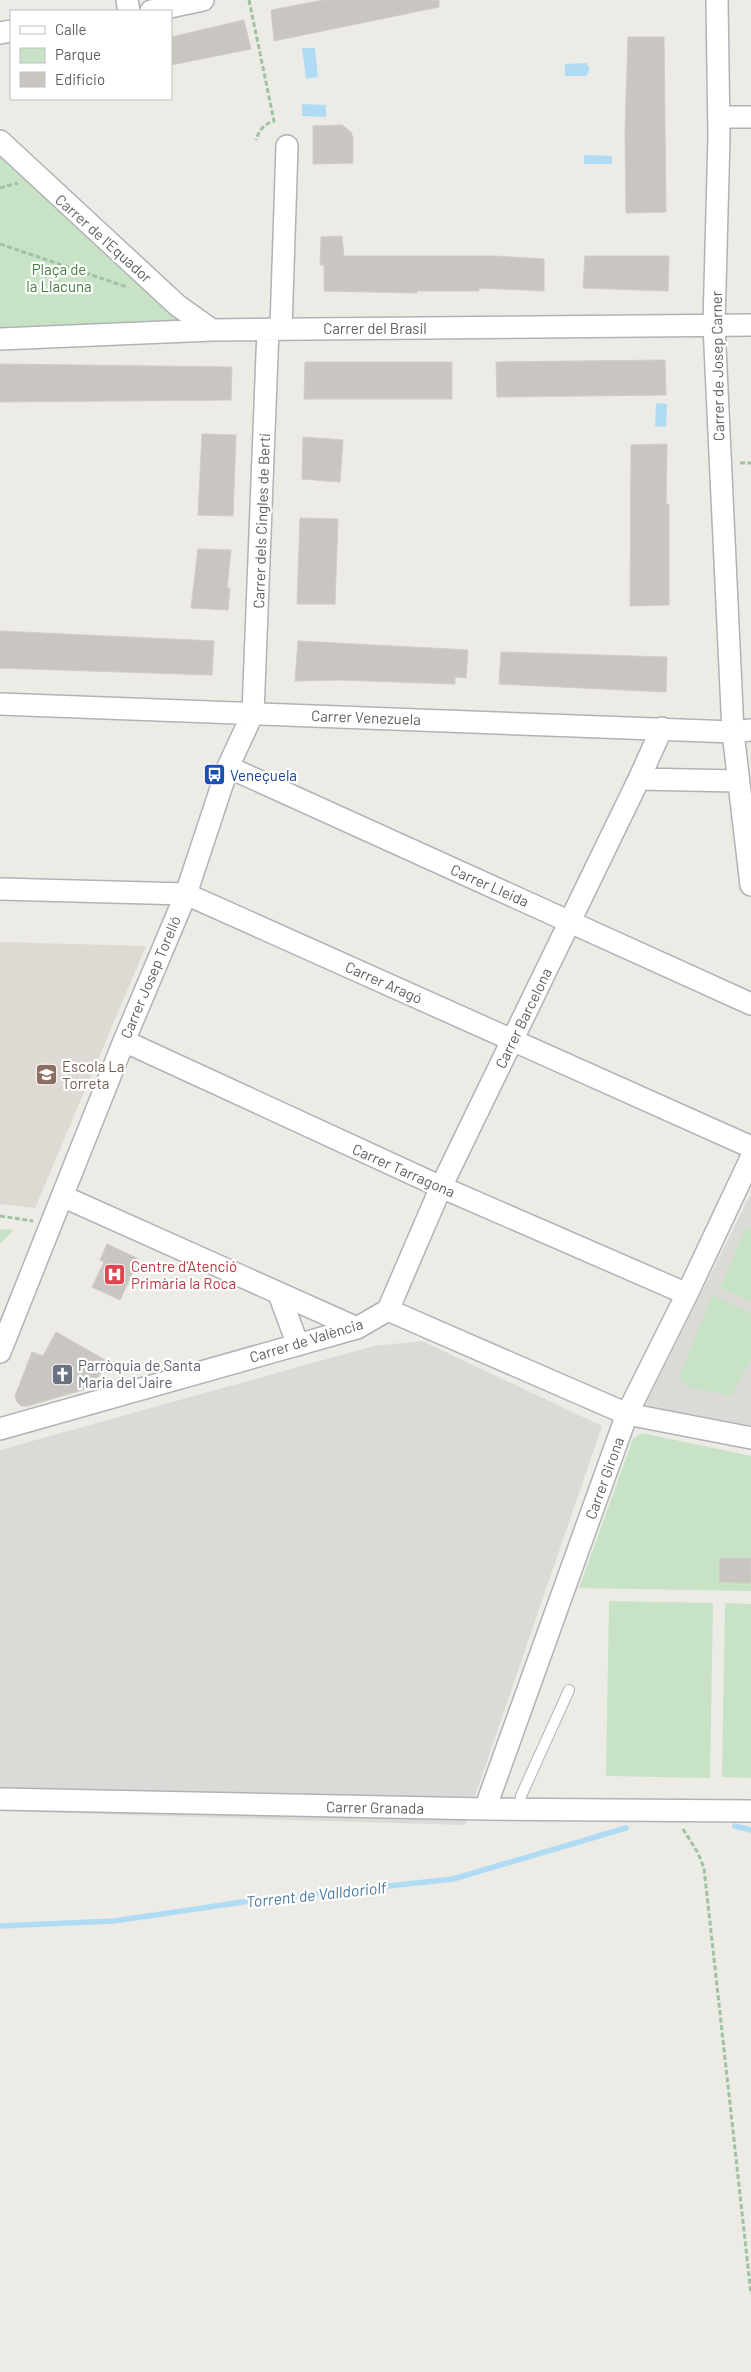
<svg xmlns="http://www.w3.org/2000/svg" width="751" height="2372" font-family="Barlow,sans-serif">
<rect width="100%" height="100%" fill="#edebe5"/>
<path fill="#dcdad7" d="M751,1193V1428L645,1406Z
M422,1341L602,1426L465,1825L0,1811V1450L374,1346Z"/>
<path fill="#dddad4" d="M0,942L146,946L35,1208L0,1204Z"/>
<path fill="#c8e2c5" d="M0,141L212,330L0,339Z
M746,1227L751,1230V1302L720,1288Z
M0,1229L14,1230L0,1244Z
M712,1295L751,1313V1360L732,1396L689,1387L681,1381L680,1375Z
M642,1433L751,1456V1591L579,1588L633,1439Z
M609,1601L713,1603L710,1778L606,1776Z
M725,1603L751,1604V1778L722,1777Z"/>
<path fill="#afdcf4" d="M302,48H315L318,77L306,79Z
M586,63L590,69L586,76H565V64Z
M302,104L326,105V117L302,116Z
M584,155L612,156V164H584Z
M656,403L667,404L666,427L655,426Z"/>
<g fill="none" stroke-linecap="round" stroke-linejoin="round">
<path stroke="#afdcf4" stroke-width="5.5" d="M735,1826L751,1830
M0,1926L114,1921L243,1902L453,1879L626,1828"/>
</g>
<path fill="#c9c6c2" stroke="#d1ccc4" d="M323,0H439V7L274,41L271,10Z
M244,20L251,49L171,65V37Z
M628,37H664L666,212L626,213L625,130Z
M342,125L351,132L353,138V163L313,164V126Z
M342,236L344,256H495L544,259V291L479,288V291H417V293L324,291V265H320L321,237Z
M585,256H669L668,291L583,288Z
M665,360L666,395L497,397L496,362Z
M305,362H452V399H304Z
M0,364L232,367L231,400L0,402Z
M202,434L236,435L233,516L198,515Z
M303,437L343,440L340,482L302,479Z
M667,444L666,504H669V605L630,606L631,445Z
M300,518L338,519L335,604H297Z
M198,549L231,550L227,588H230L228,610L191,608Z
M0,631L214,641L212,675L0,668Z
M298,641L468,650L466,678L455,677V684L339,680L295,681Z
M501,652L667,657L666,692L499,684Z
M107,1244L139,1259L120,1300L92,1287L104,1262L100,1260Z
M56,1332L107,1361L93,1387L28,1406H21L17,1402L15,1396L32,1352L43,1356Z
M720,1558H751V1583L719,1582Z"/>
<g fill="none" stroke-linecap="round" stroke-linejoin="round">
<defs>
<path id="service" d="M519,1809L521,1796L569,1690"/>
<path id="minor" d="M127,0L129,11
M717,0L719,136L714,325L733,732L751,885
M151,11L203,0
M0,33L11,31
M719,117H751
M0,141L177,305L212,330
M281,328L287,146
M0,339L212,330L751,325
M0,704L733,732L751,730
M228,767L751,1004
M639,779L737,781
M0,889L186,894L751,1147
M124,1041L441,1187L687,1294
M62,1196L357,1328
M279,1294L298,1345
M388,1310L441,1187L639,779L662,728
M388,1310L627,1414L751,1438
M0,1352L124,1041L186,894L228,767L253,713L268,329
M0,1429L357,1328L388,1310
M0,1799L485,1809L751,1811
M485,1809L627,1414L687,1294L751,1158"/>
</defs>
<use href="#service" stroke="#b0b3b6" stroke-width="12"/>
<use href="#minor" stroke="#b0b3b6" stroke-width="24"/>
<path stroke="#9fc2a6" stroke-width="3" stroke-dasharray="5 2.5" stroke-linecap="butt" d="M249,0L274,121C264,124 259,130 256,140
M0,188L18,183
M0,244L127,287
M740,463H751
M0,1216L33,1221
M683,1829L698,1853L704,1868L751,2294"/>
<use href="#service" stroke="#fff" stroke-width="10"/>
<use href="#minor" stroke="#fff" stroke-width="21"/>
</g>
<defs>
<symbol id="bus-square" viewBox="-11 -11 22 22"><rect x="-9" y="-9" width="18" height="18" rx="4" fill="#1a4fb4" stroke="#fff"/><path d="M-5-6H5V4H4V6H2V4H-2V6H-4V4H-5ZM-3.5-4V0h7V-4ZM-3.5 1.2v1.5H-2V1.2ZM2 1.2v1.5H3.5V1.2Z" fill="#fff"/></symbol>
<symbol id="school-square" viewBox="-11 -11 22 22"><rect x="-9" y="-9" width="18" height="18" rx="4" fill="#8d6e63" stroke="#fff"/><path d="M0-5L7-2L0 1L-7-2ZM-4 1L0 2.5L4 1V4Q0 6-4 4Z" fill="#fff"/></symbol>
<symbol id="hospital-square" viewBox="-11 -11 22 22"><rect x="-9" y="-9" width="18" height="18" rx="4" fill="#e0444e" stroke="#fff"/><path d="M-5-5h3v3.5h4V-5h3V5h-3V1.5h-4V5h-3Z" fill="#fff"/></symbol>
<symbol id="church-square" viewBox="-11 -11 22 22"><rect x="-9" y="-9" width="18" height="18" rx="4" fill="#6b7280" stroke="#fff"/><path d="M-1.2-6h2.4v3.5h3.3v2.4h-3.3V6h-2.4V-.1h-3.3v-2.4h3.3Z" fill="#fff"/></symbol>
</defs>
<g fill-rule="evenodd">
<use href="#bus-square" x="202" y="762" width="25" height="25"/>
<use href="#school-square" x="34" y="1062" width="25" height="25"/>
<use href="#hospital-square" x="102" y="1262" width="25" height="25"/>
<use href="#church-square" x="50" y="1362" width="25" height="25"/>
</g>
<g text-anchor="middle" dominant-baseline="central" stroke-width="4.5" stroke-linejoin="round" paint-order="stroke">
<g font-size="15" fill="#5d6164" stroke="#fff">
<text transform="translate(104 238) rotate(42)">Carrer de l'Equador</text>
<text x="375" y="328">Carrer del Brasil</text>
<text transform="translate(717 366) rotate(-91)">Carrer de Josep Carner</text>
<text transform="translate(261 521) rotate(-88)">Carrer dels Cingles de Bertí</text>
<text transform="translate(366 717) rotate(2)">Carrer Venezuela</text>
<text transform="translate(490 885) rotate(24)">Carrer Lleida</text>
<text transform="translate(150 977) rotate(-67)">Carrer Josep Torelló</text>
<text transform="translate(384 982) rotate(24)">Carrer Aragó</text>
<text transform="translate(523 1018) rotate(-64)">Carrer Barcelona</text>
<text transform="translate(404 1170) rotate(24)">Carrer Tarragona</text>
<text transform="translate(306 1340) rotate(-17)">Carrer de València</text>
<text transform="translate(604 1478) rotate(-70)">Carrer Girona</text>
<text transform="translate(375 1807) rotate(1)">Carrer Granada</text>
</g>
<g font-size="15" fill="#437f41" stroke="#fff">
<text x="59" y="269">Plaça de<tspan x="59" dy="17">la Llacuna</tspan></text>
</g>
<g font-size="15" fill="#164399" stroke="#fff" text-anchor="start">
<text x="230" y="775">Veneçuela</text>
</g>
<g font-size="15" fill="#785e54" stroke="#fff" text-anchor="start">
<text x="62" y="1066">Escola La<tspan x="62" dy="17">Torreta</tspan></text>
</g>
<g font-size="15" fill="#be3a42" stroke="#fff" text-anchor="start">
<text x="131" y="1266">Centre d'Atenció<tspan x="131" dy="17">Primària la Roca</tspan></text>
</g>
<g font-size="15" fill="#5b616d" stroke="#fff" text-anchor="start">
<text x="78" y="1365">Parròquia de Santa<tspan x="78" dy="17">Maria del Jaire</tspan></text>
</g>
<g font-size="16" font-style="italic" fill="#4b7a9c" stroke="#fff">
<text transform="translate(316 1894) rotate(-6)">Torrent de Valldoriolf</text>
</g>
</g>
<rect x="10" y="10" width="162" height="90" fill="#ffffff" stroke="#bec0c1"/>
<rect x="20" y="26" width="25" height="8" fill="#ffffff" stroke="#bec0c1"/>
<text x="55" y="35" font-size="15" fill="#5d6164">Calle</text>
<rect x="20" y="48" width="25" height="15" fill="#c8e2c5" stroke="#bec0c1"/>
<text x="55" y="60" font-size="15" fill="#5d6164">Parque</text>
<rect x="20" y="72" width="25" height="15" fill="#c9c6c2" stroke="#bec0c1"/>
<text x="55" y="85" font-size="15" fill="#5d6164">Edificio</text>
</svg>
